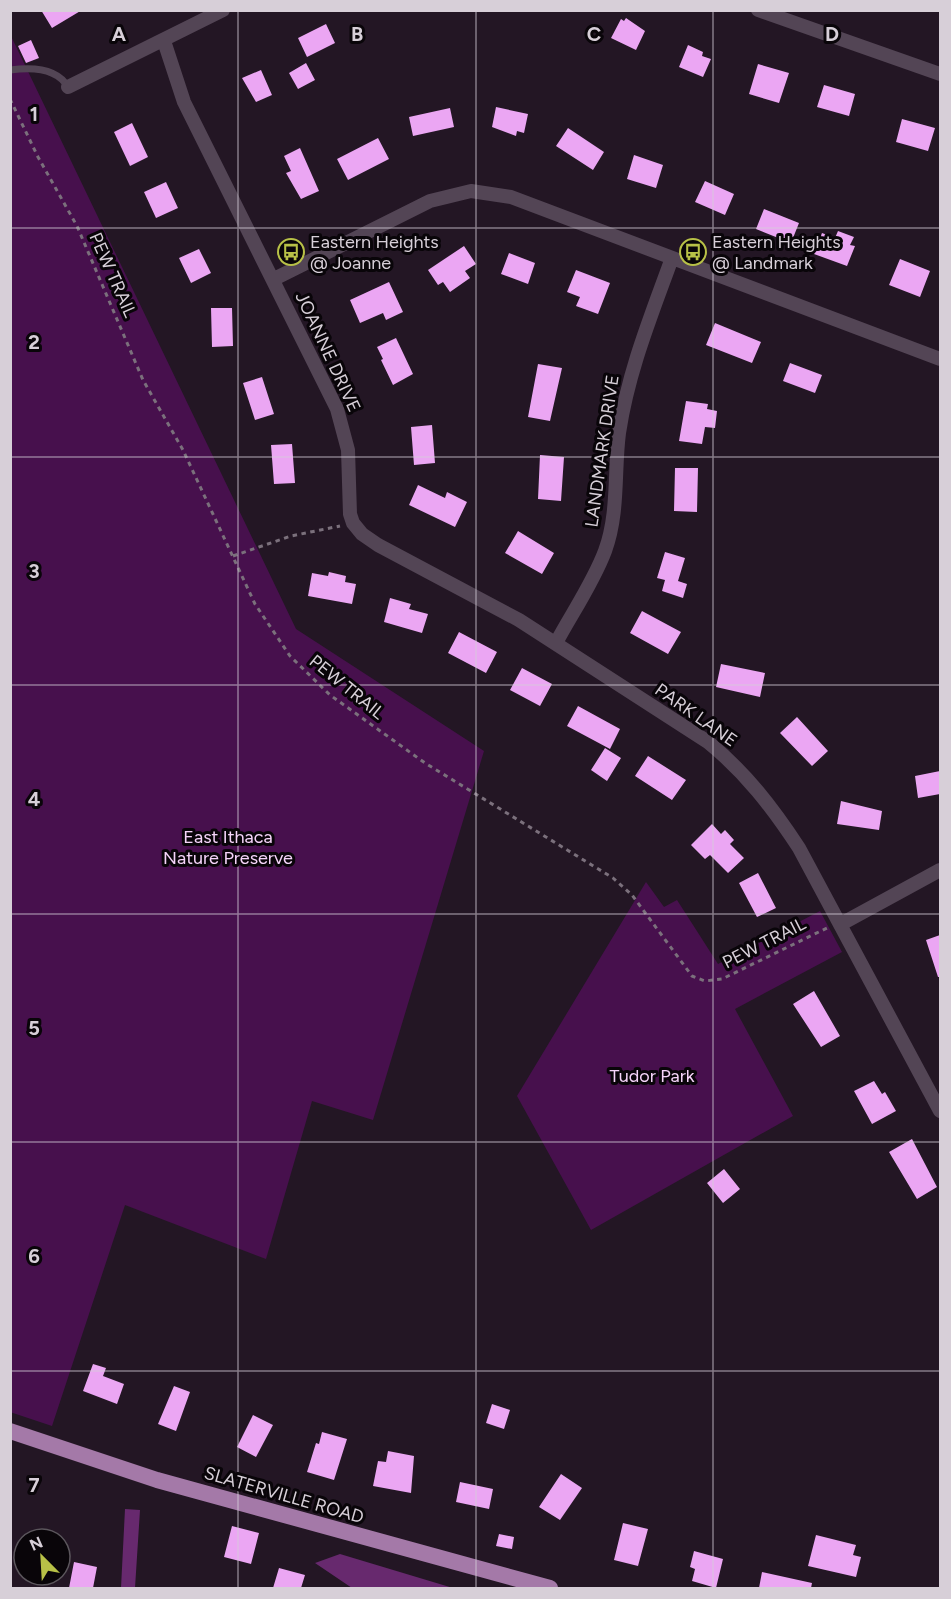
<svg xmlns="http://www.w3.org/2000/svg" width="951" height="1599" font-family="Figtree,sans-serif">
<rect width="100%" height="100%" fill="#231624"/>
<path fill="#47104d" d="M10,34L296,629L484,751L373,1120L312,1101L266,1259L125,1205L52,1426L10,1412Z
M646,882L664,907L677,900L718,964L820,911L842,952L735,1009L793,1116L591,1230L517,1096Z"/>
<path fill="#67296e" d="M125,1509L140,1510L135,1588H121Z
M340,1554L453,1588H352L315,1563Z"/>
<path fill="#eba6f3" d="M41,10H82L52,28Z
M626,18L645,31L636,50L611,38L621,19L624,21Z
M326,24L335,43L307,57L298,38Z
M31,40L39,58L26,63L18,46Z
M688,45L703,52L702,56L711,59L703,77L679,67Z
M306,63L315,80L298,89L289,73Z
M758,64L789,73L779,103L749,94Z
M261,70L272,95L256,102L242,78Z
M824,85L855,94L849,116L817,107Z
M496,107L528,114L524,133L517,131L516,136L492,127Z
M450,108L454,127L413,136L409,117Z
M902,119L935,128L928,151L896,142Z
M132,123L148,157L130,166L114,132Z
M568,128L604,152L593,170L556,146Z
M378,138L389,159L348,180L337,159Z
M300,148L319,191L301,199L286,173L291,171L284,156Z
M634,155L663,165L656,188L627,179Z
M705,181L734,194L725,215L695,202Z
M166,182L178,208L156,218L144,192Z
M764,209L799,223L791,243L756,229Z
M838,231L854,237L850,245L855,246L847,266L814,254L822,233L835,238Z
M464,246L476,264L465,271L470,278L450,292L443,282L438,285L428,270Z
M199,249L211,273L191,283L179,258Z
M509,253L535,263L528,284L501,274Z
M900,259L930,271L920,297L889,285Z
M576,270L610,283L598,314L576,306L580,297L567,292Z
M389,282L403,312L386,320L383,313L360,323L350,300Z
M211,308H232L233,346L212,347Z
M715,323L761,342L752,363L706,345Z
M396,338L413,374L393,385L381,360L383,359L377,347Z
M790,363L822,375L815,393L783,381Z
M538,364L562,368L550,421L528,417Z
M262,377L274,414L255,420L243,383Z
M686,401L708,404L707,409L717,411L715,428L705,427L702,444L679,441Z
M432,425L435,463L414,465L411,427Z
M292,444L295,483L274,484L271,445Z
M540,455L564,457L561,501L538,499Z
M675,468H698L697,512L674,511Z
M418,485L445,498L447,492L467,502L455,527L409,505Z
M518,531L554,553L542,574L505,553Z
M665,552L685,558L678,581L687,584L683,598L662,591L665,580L657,578Z
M329,572L346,576L345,582L356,584L352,604L308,596L312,573L328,576Z
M390,598L411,604L409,609L428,614L422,633L384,622Z
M642,611L681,632L668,654L630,633Z
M459,632L497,652L486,673L448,653Z
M721,664L765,673L760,697L716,687Z
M522,668L552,684L540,706L510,690Z
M578,706L620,729L610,749L567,726Z
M797,717L828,751L812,766L780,733Z
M605,748L621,758L607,781L591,770Z
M648,756L686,780L672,800L635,776Z
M940,771V794L918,798L915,776Z
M841,801L882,811L879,830L837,824Z
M712,824L721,834L725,830L734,840L730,844L744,858L728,873L710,855L705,859L691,845Z
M758,873L776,908L757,917L739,883Z
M940,935V977H938L926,940Z
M814,991L840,1036L821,1047L793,1004Z
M874,1081L882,1094L885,1092L896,1111L872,1124L854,1091Z
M912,1139L937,1187L917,1199L889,1152Z
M724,1169L740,1189L723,1203L707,1183Z
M93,1364L106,1368L103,1376L124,1384L117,1404L83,1391Z
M174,1386L190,1392L176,1431L158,1424Z
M492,1404L510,1410L504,1429L486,1423Z
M253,1415L273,1425L256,1457L237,1447Z
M322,1432L347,1439L334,1480L307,1472L316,1443L319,1444Z
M388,1451L414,1456L411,1493L373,1486L378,1461L386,1462Z
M561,1474L582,1488L560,1520L539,1507Z
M460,1482L493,1489L489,1509L456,1502Z
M623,1523L648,1529L638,1566L614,1560Z
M232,1526L259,1533L251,1564L224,1557Z
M499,1534L514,1537L512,1549L496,1546Z
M816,1535L856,1545L853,1555L861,1557L856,1577L808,1566Z
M694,1551L723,1559L716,1588L692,1581L695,1569L690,1567Z
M74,1562L97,1567L93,1588H69Z
M279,1568L305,1575L301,1588H273Z
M762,1572L812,1583L811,1588H759Z"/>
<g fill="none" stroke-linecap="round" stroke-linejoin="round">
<path stroke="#7b707c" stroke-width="3" stroke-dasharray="4.5 4.5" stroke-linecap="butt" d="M10,99L38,157L77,226L143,380L183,450L255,604L290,656L330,695L425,763L613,878L632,895L692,976L705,981L722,979L827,928
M233,556L291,536L340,526"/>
<path stroke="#534555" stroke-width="7" d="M10,70C31,67 57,68 68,87"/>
<path stroke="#534555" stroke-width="14" d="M758,10L940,74
M164,41L184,102L337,409L348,450L350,514L353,523L362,534L378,545L519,620L708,742C746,773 772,807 799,848L940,1111
M68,87L223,10
M274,279L430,201L471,191L511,197L940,359
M556,643C572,613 593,583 605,551C619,513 614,471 619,433C628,372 651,316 672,258
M841,924L940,870"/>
<path stroke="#a479a8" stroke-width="16" d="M10,1431L157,1480L550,1588"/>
</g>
<path fill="none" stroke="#d7cfd8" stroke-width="1.5" stroke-opacity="0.55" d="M238,10V1588M476,10V1588M713,10V1588M10,228H940M10,457H940M10,685H940M10,914H940M10,1142H940M10,1371H940"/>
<defs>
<symbol id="bus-ring" viewBox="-11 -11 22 22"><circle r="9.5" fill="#090509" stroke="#b8c147" stroke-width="1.5"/><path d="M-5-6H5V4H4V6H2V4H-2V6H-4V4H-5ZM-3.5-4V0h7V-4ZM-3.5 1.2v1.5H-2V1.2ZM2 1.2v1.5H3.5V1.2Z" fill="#b8c147"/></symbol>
</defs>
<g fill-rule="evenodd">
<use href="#bus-ring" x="276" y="237" width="30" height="30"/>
<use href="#bus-ring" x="678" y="237" width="30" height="30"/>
</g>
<g text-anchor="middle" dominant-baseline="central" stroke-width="6" stroke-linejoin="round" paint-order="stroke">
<g font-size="18" fill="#d7cfd8" stroke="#090509" text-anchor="start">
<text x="310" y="242">Eastern Heights<tspan x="310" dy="21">@ Joanne</tspan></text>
<text x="712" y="242">Eastern Heights<tspan x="712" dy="21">@ Landmark</tspan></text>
</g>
<g font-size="18" fill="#d7cfd8" stroke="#090509">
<text transform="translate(113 275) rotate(66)">PEW TRAIL</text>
<text transform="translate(328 352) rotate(65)">JOANNE DRIVE</text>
<text transform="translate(602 451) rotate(-82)">LANDMARK DRIVE</text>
<text transform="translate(347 687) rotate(39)">PEW TRAIL</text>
<text transform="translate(696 715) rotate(35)">PARK LANE</text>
<text transform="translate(764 943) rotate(-27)">PEW TRAIL</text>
<text transform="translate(284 1495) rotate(16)">SLATERVILLE ROAD</text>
</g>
<g font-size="18" fill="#f6d4fa" stroke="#090509">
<text x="228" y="837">East Ithaca<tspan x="228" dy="21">Nature Preserve</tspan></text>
<text x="652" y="1076">Tudor Park</text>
</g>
</g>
<g font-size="20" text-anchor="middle" font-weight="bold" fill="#d7cfd8" stroke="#090509" stroke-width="6" stroke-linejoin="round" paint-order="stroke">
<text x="119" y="41">A</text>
<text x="357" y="41">B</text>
<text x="594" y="41">C</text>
<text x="832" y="41">D</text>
<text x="34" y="121">1</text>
<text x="34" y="349">2</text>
<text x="34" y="578">3</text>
<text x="34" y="806">4</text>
<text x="34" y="1035">5</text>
<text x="34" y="1263">6</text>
<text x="34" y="1492">7</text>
</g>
<rect width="951" height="1599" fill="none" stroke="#d7cfd8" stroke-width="24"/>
<g transform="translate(42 1557) rotate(336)"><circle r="28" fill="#090509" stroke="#5b565c" stroke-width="1.5"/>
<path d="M0-4.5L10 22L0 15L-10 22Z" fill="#b8c147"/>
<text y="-9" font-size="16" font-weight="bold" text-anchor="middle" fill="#d7cfd8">N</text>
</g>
</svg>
